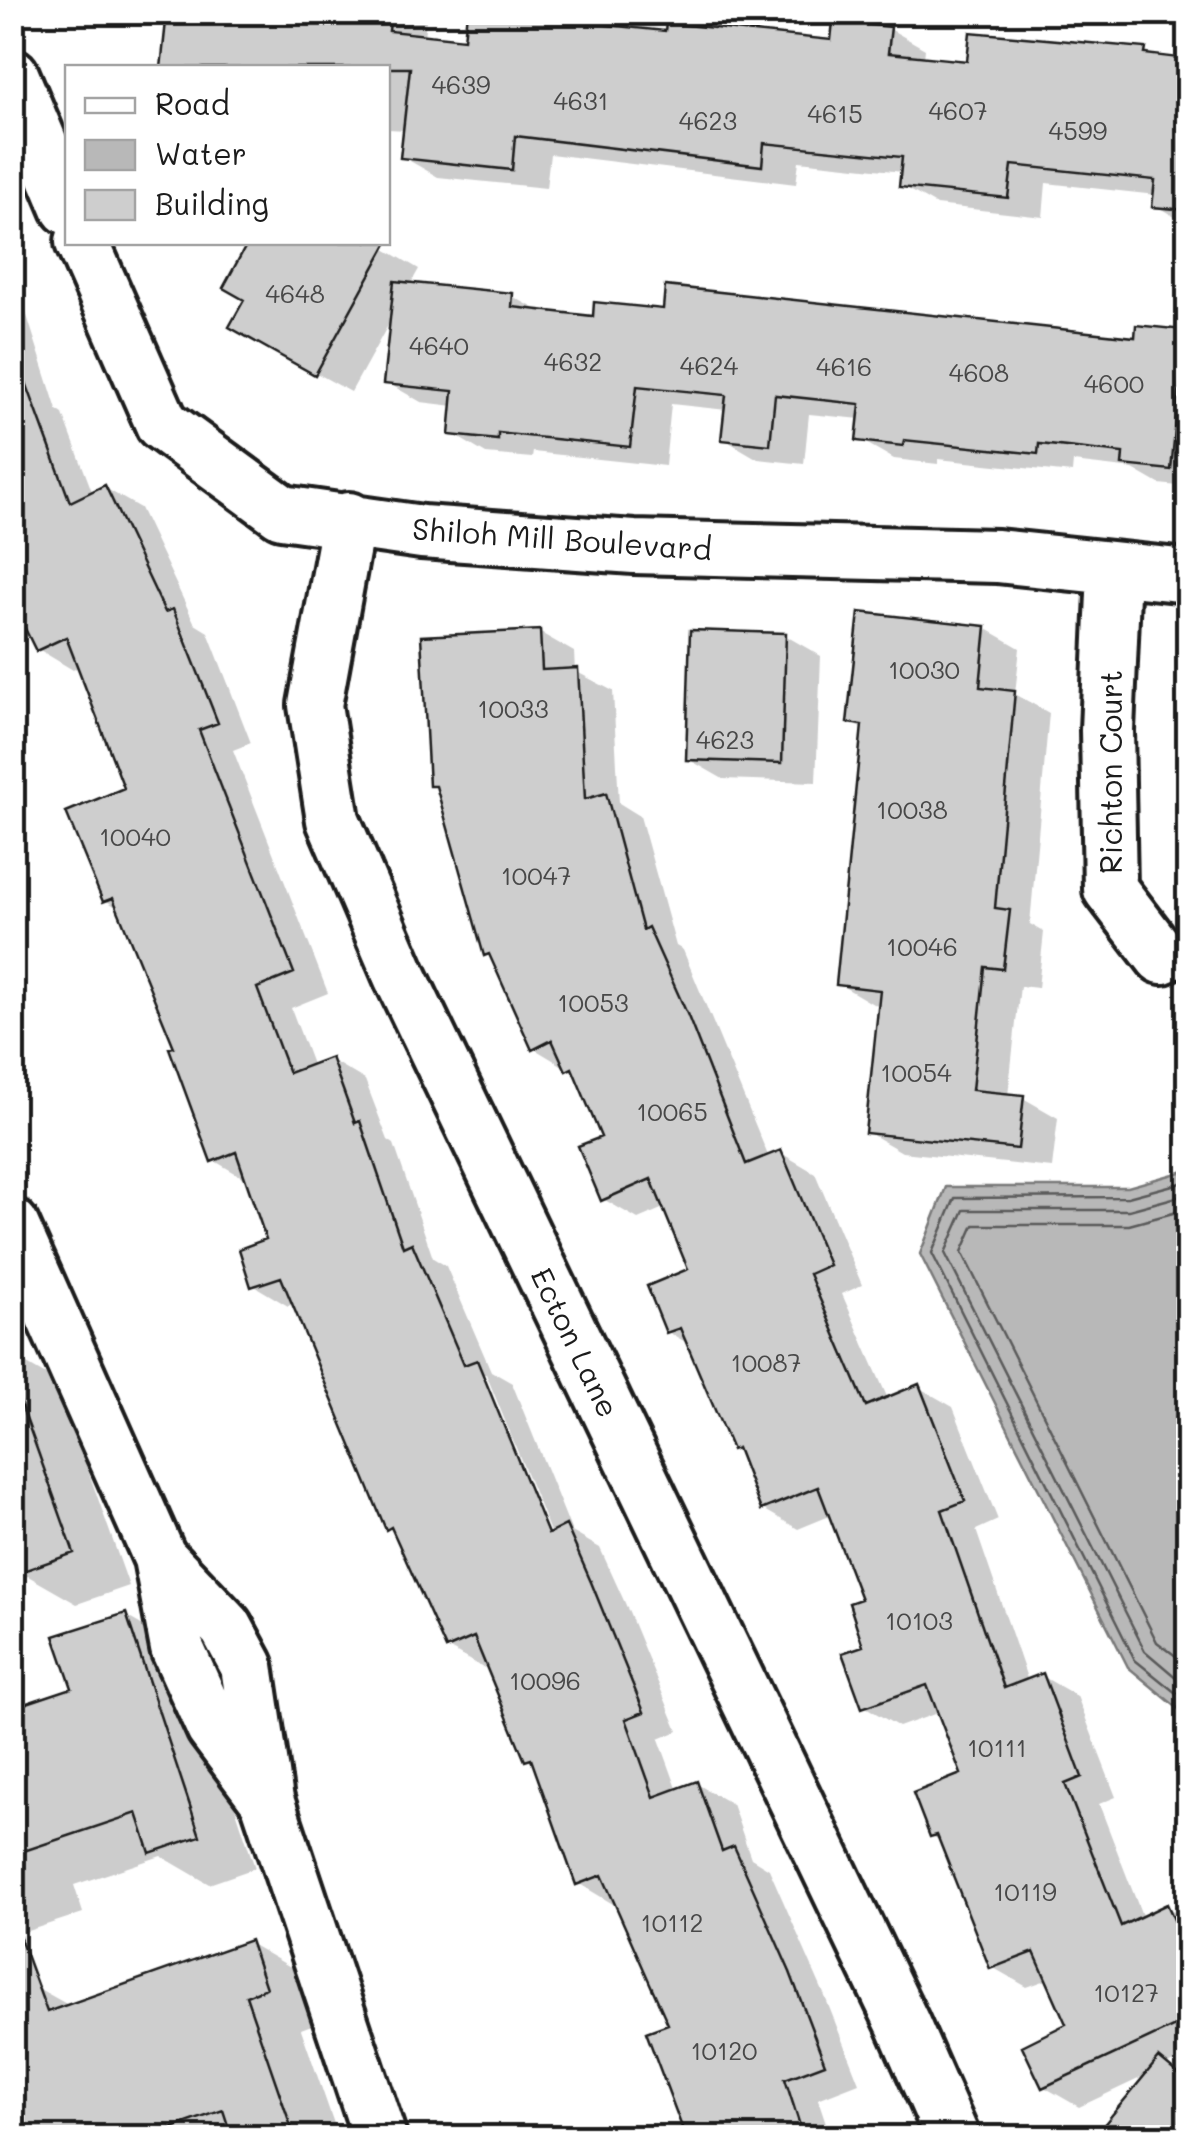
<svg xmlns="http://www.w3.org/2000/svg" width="1201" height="2150" font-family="Mali,sans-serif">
<rect width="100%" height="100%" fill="#fff"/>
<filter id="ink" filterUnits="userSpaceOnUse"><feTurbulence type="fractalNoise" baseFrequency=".01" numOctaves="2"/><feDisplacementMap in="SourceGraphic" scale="20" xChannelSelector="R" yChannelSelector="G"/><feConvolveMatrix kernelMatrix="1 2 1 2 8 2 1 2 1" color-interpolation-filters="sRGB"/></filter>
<g filter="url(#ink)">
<path fill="#b8b8b8" stroke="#7a7a7a" stroke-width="2.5" d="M1188,1170V1696L1180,1710L1128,1667L920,1254L946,1187H1128Z"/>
<path fill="#0003" fill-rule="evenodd" d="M170,12H427L424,37L466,41L527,14L538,21L667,34L834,43L890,29L925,49L924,59L969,64L1145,51L1158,58L1188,61V225L1155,205L1156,195L1046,183L1043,217L936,205L901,185L903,172L799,161L796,184L550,154L546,188L438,177L403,157L406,130L388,129V68Z
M373,242L419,269L410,285L512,296L543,313L595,319L665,312L1137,340L1138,328L1188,333V487L1159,484L1133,469L1073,462L1072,473L938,459V464L894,459L859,439L861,419L809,414L804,464L758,459L724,439L727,410L671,404L665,466L533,452L532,458L486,454L451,433L454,406L421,402L386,382L393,316L351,392L267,346Z
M12,279L16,281L57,410L63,414L93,494L105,488L140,508L195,624L208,632L251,743L233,750L328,993L291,1008L313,1067L331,1060L365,1080L388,1140L394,1144L433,1258L446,1266L491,1371L512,1383L572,1532L600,1548L625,1603L678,1731L659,1739L678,1791L697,1784L732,1804L751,1858L769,1869L824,1994L859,2083L818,2099L831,2138H716L672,2025L617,1902L613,1904L578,1883L536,1764L527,1759L488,1665L483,1668L448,1648L397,1533L388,1528L295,1303L288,1306L253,1285L269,1241L249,1181L213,1160L178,1048L121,910L105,900L127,789L80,666L73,670L38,649L12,596ZM480,1374H486L555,1544L550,1546Z
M985,628L1020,648L1015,694L1049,713L1030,924L1044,932L1038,988L1020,986L1008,1096L1023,1098L1058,1118L1052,1168L902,1152L867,1132L881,1005L873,1004L839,984L864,730L850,722Z
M539,632L574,652L575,671L613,691L619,803L640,816L676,946L683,950L769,1158L781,1153L815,1173L862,1285L842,1294L888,1399L918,1387L953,1407L998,1520L976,1530L1028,1681L1042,1676L1077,1696L1116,1797L1099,1804L1143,1918L1167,1907L1188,1920V2056L1167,2065L1188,2078V2138H1097L1149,2074L1079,2107L1044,2087L1070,2025L1049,1979L1027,1987L992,1967L943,1842L932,1836L965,1775L940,1712L899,1727L864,1706L865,1600L832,1515L798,1529L763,1509L741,1452L734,1448L689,1344L668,1332L692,1271L666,1207L638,1219L603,1199L604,1139L578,1075L533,1048L495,960L486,954L439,789L432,785Z
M786,636L821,656L816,782L723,779L688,759Z
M27,1364L84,1397L98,1439L79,1445L129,1586L77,1604L28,1576L12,1582V1369Z
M126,1616L183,1649L255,1868L209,1884L161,1856L74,1885L83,1913L12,1936V1711L75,1690Z
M249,1943L306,1976L322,2021L301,2029L339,2138H33L36,1987L70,2006Z"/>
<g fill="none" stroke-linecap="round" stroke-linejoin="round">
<path stroke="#5a5a5a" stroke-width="2.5" d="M1188,1181L1128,1197L955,1198L932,1253L1135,1660L1176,1693H1188
M1188,1194L1129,1210H964L945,1253L1145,1651L1178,1679L1188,1680
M1188,1209L1129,1225H974L962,1252L1157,1642L1188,1665"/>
</g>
<path fill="#cecece" stroke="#1c1c1c" stroke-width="2.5" d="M167,12H391L389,31L464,39L467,12H528V17L665,31L666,23L831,40L833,21L891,27L888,53L967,61L970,32L1146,48L1145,54L1188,59V210L1152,207L1155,180L1012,165L1008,198L899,187L902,157L764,143L762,166L515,136L512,170L400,158L410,68H161Z
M248,242H388L315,375L229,327L244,300L223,288Z
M394,281L513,293L512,307L593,316L594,302L663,309L665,286L1135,337L1136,325L1185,330L1171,470L1122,465L1123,453L1039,444L1038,454L904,440L903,446L856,441L860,404L775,395L770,445L721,440L726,395L637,386L630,447L498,433V440L449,435L453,391L383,384Z
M17,358L70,502L105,485L165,612L173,609L218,723L199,730L294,973L257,988L289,1073L331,1057L355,1123L360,1121L403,1247L412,1243L464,1365L477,1360L548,1534L566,1525L591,1582L644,1712L626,1719L654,1797L697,1781L722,1851L734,1846L790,1972L825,2064L785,2079L804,2138H686L646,2032L668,2024L602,1875L576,1885L531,1759L525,1761L474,1637L446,1649L391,1527L386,1530L281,1277L251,1287L239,1249L266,1239L236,1152L211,1162L169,1048L174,1047L113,898L103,902L66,812L124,788L66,637L36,651L12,602V359Z
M859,612L986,626L980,687L1015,691L995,908L1010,910L1003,969L985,967L972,1090L1024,1095L1018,1149L865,1133L880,990L836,985L862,725L847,723Z
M540,630L542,670L578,668L585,799L606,793L643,930L648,927L688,1016L746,1164L781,1150L829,1265L809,1274L866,1406L919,1384L965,1501L942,1510L1004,1688L1043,1673L1082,1777L1065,1784L1121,1926L1167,1904L1188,1951V2020L1042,2088L1022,2046L1066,2024L1034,1952L990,1969L937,1835L930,1837L913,1793L961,1774L927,1685L862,1708L842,1653L863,1646L849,1603L861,1599L818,1487L761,1510L737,1448L732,1450L680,1328L666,1333L647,1286L688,1269L651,1179L601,1201L578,1146L601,1137L572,1068L566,1071L552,1040L532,1050L489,954L484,956L436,786H429L421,636Z
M690,630L786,633L782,763L686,760Z
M18,1396L74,1553L12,1575V1397Z
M126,1613L200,1836L150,1853L137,1813L12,1855V1708L72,1688L54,1636Z
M17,1930L47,2012L250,1940L266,1988L246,1996L295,2138H232L223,2110L144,2138H31L12,2085V1931Z
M1159,2058L1188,2082V2138H1093Z"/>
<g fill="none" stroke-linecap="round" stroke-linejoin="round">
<defs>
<path id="minor" d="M12,75L68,208
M82,242L162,424L282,512L422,532L634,547L997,556L1188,576
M349,519L315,705L333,820L400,976L903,2024L953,2138
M1114,571L1107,730L1110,889L1162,957
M12,1225L160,1558L177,1648L213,1728L267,1800
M160,1558L226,1627L247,1666L267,1800L380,2138"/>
</defs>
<use href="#minor" stroke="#1c1c1c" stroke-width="60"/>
<use href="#minor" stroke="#fff" stroke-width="52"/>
</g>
</g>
<g text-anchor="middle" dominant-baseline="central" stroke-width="9" stroke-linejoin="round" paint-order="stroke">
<g font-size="25" fill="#484848">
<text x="461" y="84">4639</text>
<text x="581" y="100">4631</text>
<text x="958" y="110">4607</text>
<text x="835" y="113">4615</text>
<text x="708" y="120">4623</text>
<text x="1078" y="130">4599</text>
<text x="295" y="293">4648</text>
<text x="439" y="345">4640</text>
<text x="573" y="361">4632</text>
<text x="709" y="365">4624</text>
<text x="844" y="366">4616</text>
<text x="979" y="372">4608</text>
<text x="1114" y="383">4600</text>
<text x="924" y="669">10030</text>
<text x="513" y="708">10033</text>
<text x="725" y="739">4623</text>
<text x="912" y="809">10038</text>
<text x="135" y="836">10040</text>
<text x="536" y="875">10047</text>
<text x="922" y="946">10046</text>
<text x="593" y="1002">10053</text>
<text x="916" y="1072">10054</text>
<text x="672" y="1111">10065</text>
<text x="766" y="1362">10087</text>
<text x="919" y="1620">10103</text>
<text x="545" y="1680">10096</text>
<text x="997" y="1747">10111</text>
<text x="1025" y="1891">10119</text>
<text x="672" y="1922">10112</text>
<text x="1126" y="1992">10127</text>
<text x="724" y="2050">10120</text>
</g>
<g font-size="30" fill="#1c1c1c" stroke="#fff">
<text transform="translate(562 538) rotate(4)">Shiloh Mill Boulevard</text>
<text transform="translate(1110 772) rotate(-90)">Richton Court</text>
<text transform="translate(576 1342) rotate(64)">Ecton Lane</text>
</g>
</g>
<rect width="1201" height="2150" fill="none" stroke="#fff" stroke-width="50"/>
<rect x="25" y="25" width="1151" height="2100" fill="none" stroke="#1c1c1c" stroke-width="4" filter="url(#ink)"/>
<rect x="65" y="65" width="325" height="180" fill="#ffffff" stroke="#a4a4a4" stroke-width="2.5"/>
<rect x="85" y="98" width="50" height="15" fill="#ffffff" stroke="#a4a4a4" stroke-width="2.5"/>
<text x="155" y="115" font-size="30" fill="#1c1c1c">Road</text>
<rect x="85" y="140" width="50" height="30" fill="#b8b8b8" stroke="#a4a4a4" stroke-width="2.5"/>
<text x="155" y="165" font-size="30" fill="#1c1c1c">Water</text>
<rect x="85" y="190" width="50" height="30" fill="#cecece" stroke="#a4a4a4" stroke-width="2.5"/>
<text x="155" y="215" font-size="30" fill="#1c1c1c">Building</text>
</svg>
